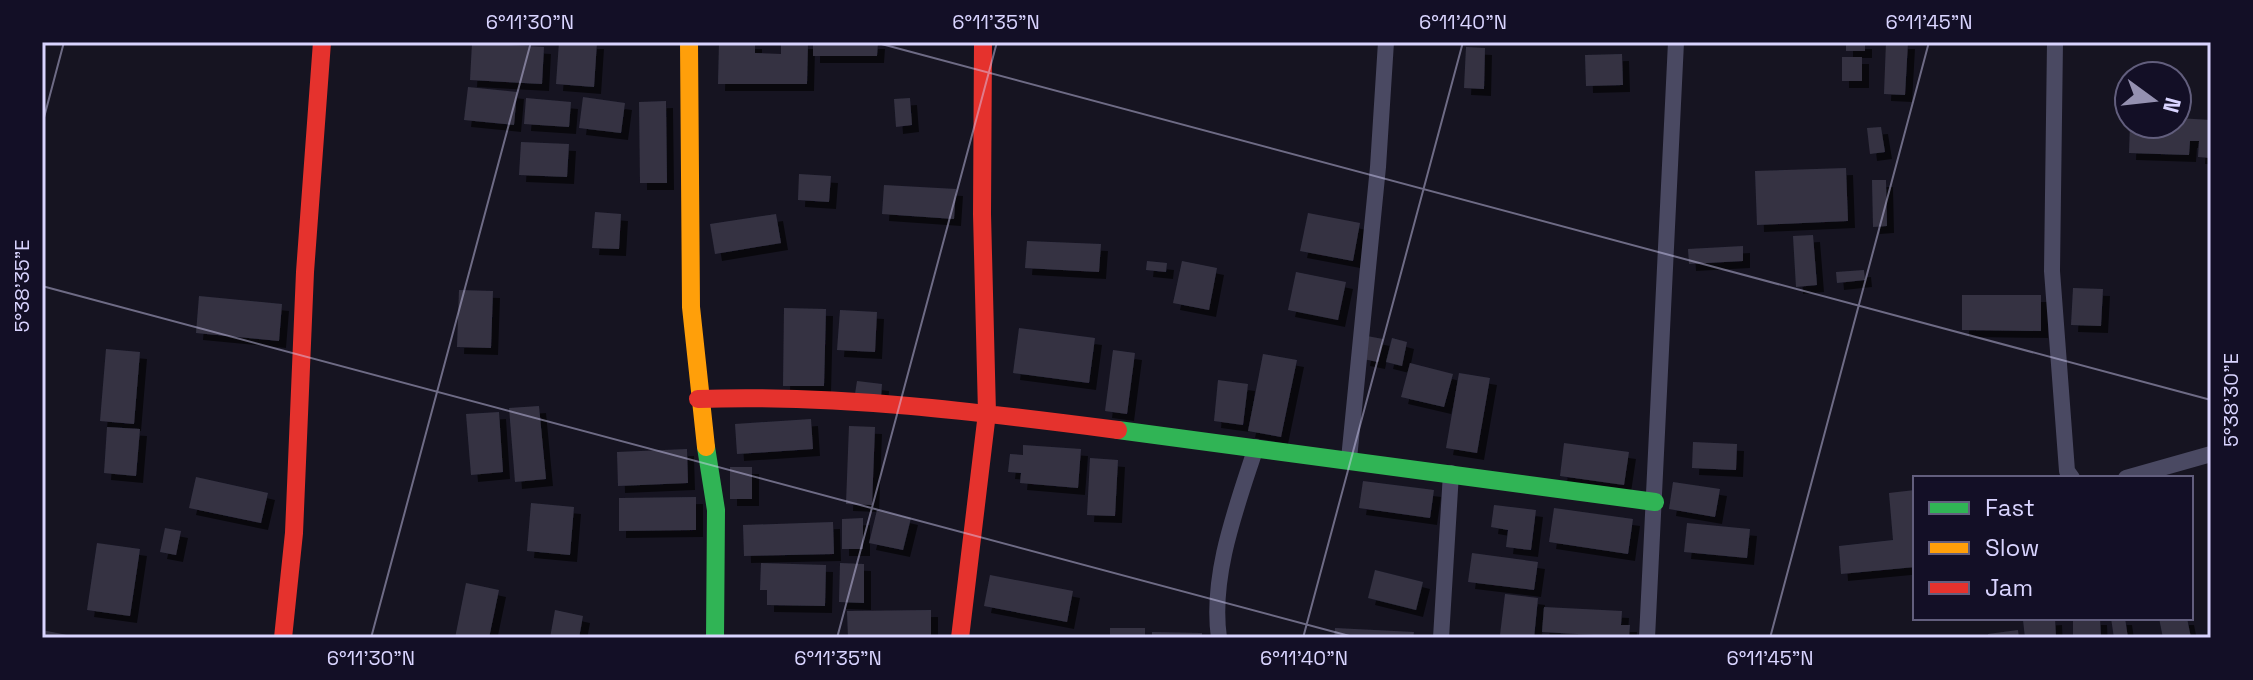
<svg xmlns="http://www.w3.org/2000/svg" width="2253" height="680" font-family="'Space Grotesk',sans-serif">
<defs>
<filter id="shadow"><feDropShadow dx="7" dy="7" stdDeviation="0" flood-color="#0009"/></filter>
</defs>
<rect width="100%" height="100%" fill="#161421"/>
<path fill="#343243" filter="url(#shadow)" d="M559,42H597L594,87L556,84Z
M719,42H755V53L781,54V42H808L807,84H718Z
M813,42H878L877,56H813Z
M1846,42H1865V51H1846Z
M1886,42H1908L1905,95L1884,94Z
M472,43L544,47L542,84L470,80Z
M1466,47L1485,48L1484,89L1464,88Z
M1622,54L1623,85L1586,86L1585,55Z
M1842,57H1862V81H1842Z
M468,87L517,92L514,125L464,120Z
M583,97L625,103L621,133L579,128Z
M526,98L571,102L569,127L524,124Z
M910,98L912,125L896,127L894,99Z
M666,101L667,183H640L639,102Z
M2177,118L2211,120V158L2198,157L2199,141H2190L2189,155L2129,153L2130,124H2177Z
M1881,127L1885,152L1870,154L1867,128Z
M521,142L569,144L567,177L519,175Z
M1846,168L1848,221L1757,225L1755,171Z
M799,174L831,176L829,202L798,200Z
M1872,180H1886L1887,226L1873,227Z
M884,185L956,189L954,219L882,214Z
M595,212L621,214L619,249L592,248Z
M1308,213L1360,223L1353,261L1300,251Z
M776,214L781,243L715,254L710,224Z
M1813,235L1817,285L1796,287L1793,236Z
M1027,241L1101,244L1099,272L1025,268Z
M1743,246V261L1689,264L1688,249Z
M1147,261L1167,263L1166,272L1146,270Z
M1182,261L1217,268L1209,310L1173,303Z
M1864,270L1865,280L1837,283L1836,272Z
M1296,272L1346,282L1338,320L1288,310Z
M2073,288L2103,289L2101,326L2071,325Z
M459,290L493,291L491,348L457,347Z
M1962,295H2041V331L1962,330Z
M199,296L282,304L279,341L196,333Z
M784,308L826,309L824,386H783Z
M840,310L877,312L875,352L837,350Z
M1019,328L1095,338L1089,383L1013,373Z
M1367,336L1383,339L1378,362L1363,359Z
M1392,338L1407,342L1402,366L1386,362Z
M106,349L140,352L134,424L100,421Z
M1113,350L1135,353L1127,414L1105,411Z
M1263,354L1297,360L1281,437L1248,431Z
M1410,363L1453,374L1444,407L1401,397Z
M1459,373L1490,378L1477,453L1446,448Z
M1218,380L1248,384L1243,425L1214,421Z
M857,381L882,384L881,397L855,394Z
M539,406L546,479L515,482L509,408Z
M499,412L503,472L471,475L466,414Z
M811,419L813,449L737,454L735,424Z
M849,426L875,427L872,505L846,504Z
M107,427L140,429L136,476L104,473Z
M1693,442L1737,444L1736,470L1692,468Z
M1564,443L1629,452L1624,485L1560,476Z
M1023,445L1081,449L1078,488L1020,483L1021,473L1008,472L1010,454L1023,455Z
M687,449L688,483L618,486L617,452Z
M1090,458L1118,460L1115,516L1087,515Z
M730,467H752V499H730Z
M196,477L268,493L261,523L189,508Z
M1363,481L1434,490L1430,518L1359,508Z
M1673,482L1720,489L1715,517L1669,509Z
M1915,490V567L1841,574L1839,546L1893,540L1889,493Z
M696,497V530L619,531V498Z
M531,503L574,507L570,555L527,551Z
M1494,505L1536,510L1531,550L1506,547L1508,530L1491,527Z
M1554,508L1633,519L1628,554L1549,542Z
M877,510L911,518L903,550L869,543Z
M863,518V549H842V519Z
M833,522L834,554L744,556L743,525Z
M1687,523L1750,529L1747,558L1684,552Z
M165,528L181,531L176,555L160,552Z
M97,543L140,549L130,616L87,610Z
M1472,553L1538,562L1534,590L1468,582Z
M761,563L826,565L825,606L767,605V590H760Z
M840,563L864,564V603L839,602Z
M1375,570L1423,582L1416,610L1368,598Z
M990,575L1073,591L1067,622L984,606Z
M466,583L499,590L489,638H455Z
M1505,594L1538,598L1534,638L1500,635Z
M1544,607L1622,611L1621,625H1630L1629,637L1542,632Z
M555,610L583,616L579,638H550Z
M931,610V638H848L847,611Z
M2055,618L2056,638H2025L2023,620Z
M2073,618H2100L2101,638H2073Z
M2111,618H2125L2128,638H2114Z
M2159,618H2187L2191,638H2163Z
M1110,628H1145V638H1110Z
M1335,628L1414,632L1413,638H1334Z
M42,630L77,637V638H42Z
M2018,630L2019,638H1988V634Z
M1152,632L1202,633V638H1152Z"/>
<g fill="none" stroke-linecap="round" stroke-linejoin="round">
<path stroke="#4a4962" stroke-width="16" d="M2055,42L2052,271L2067,471L2072,478
M1349,459L1378,167L1386,42
M2126,478L2211,454
M1219,638C1210,575 1237,506 1256,447
M1441,638L1451,473
M1647,638L1676,42"/>
<path stroke="#30b455" stroke-width="18" d="M1118,430L1655,502
M706,447L716,510L715,638"/>
<path stroke="#ff9f0a" stroke-width="18" d="M689,42L691,307L706,447"/>
<path stroke="#e5322d" stroke-width="18" d="M698,399C839,394 979,412 1118,430
M283,638L294,533L305,272L322,42
M960,638L987,413L982,214L983,42"/>
</g>
<path fill="none" stroke="#d9d4ff" stroke-width="2" stroke-opacity="0.45" d="M874,42L2211,400M42,125L64,42M42,286L1357,638M371,638L531,42M837,638L997,42M1303,638L1463,42M1770,638L1929,42"/>
<rect width="2253" height="680" fill="none" stroke="#130f26" stroke-width="88"/>
<rect x="1913" y="476" width="280" height="144" fill="#130f26" stroke="#625e7d" stroke-width="2"/>
<rect x="1929" y="502" width="40" height="12" fill="#30b455" stroke="#625e7d" stroke-width="2"/>
<text x="1985" y="516" font-size="24" fill="#d9d4ff">Fast</text>
<rect x="1929" y="542" width="40" height="12" fill="#ff9f0a" stroke="#625e7d" stroke-width="2"/>
<text x="1985" y="556" font-size="24" fill="#d9d4ff">Slow</text>
<rect x="1929" y="582" width="40" height="12" fill="#e5322d" stroke="#625e7d" stroke-width="2"/>
<text x="1985" y="596" font-size="24" fill="#d9d4ff">Jam</text>
<g transform="translate(2153 100) rotate(105)"><circle r="38" fill="#130f26" stroke="#625e7d" stroke-width="2"/>
<path d="M0-6L14 30L0 20L-14 30Z" fill="#9591b1"/>
<text y="-12" font-size="22" font-weight="bold" text-anchor="middle" fill="#d9d4ff">N</text>
</g>
<rect x="44" y="44" width="2165" height="592" fill="none" stroke="#d9d4ff" stroke-width="3"/>
<g font-size="20" text-anchor="middle" fill="#d9d4ff">
<text x="530" y="29">6°11'30"N</text>
<text x="996" y="29">6°11'35"N</text>
<text x="1463" y="29">6°11'40"N</text>
<text x="1929" y="29">6°11'45"N</text>
<text transform="translate(22 286) rotate(-90)" y="7">5°38'35"E</text>
<text transform="translate(2231 400) rotate(-90)" y="7">5°38'30"E</text>
<text x="371" y="665">6°11'30"N</text>
<text x="838" y="665">6°11'35"N</text>
<text x="1304" y="665">6°11'40"N</text>
<text x="1770" y="665">6°11'45"N</text>
</g>
</svg>
